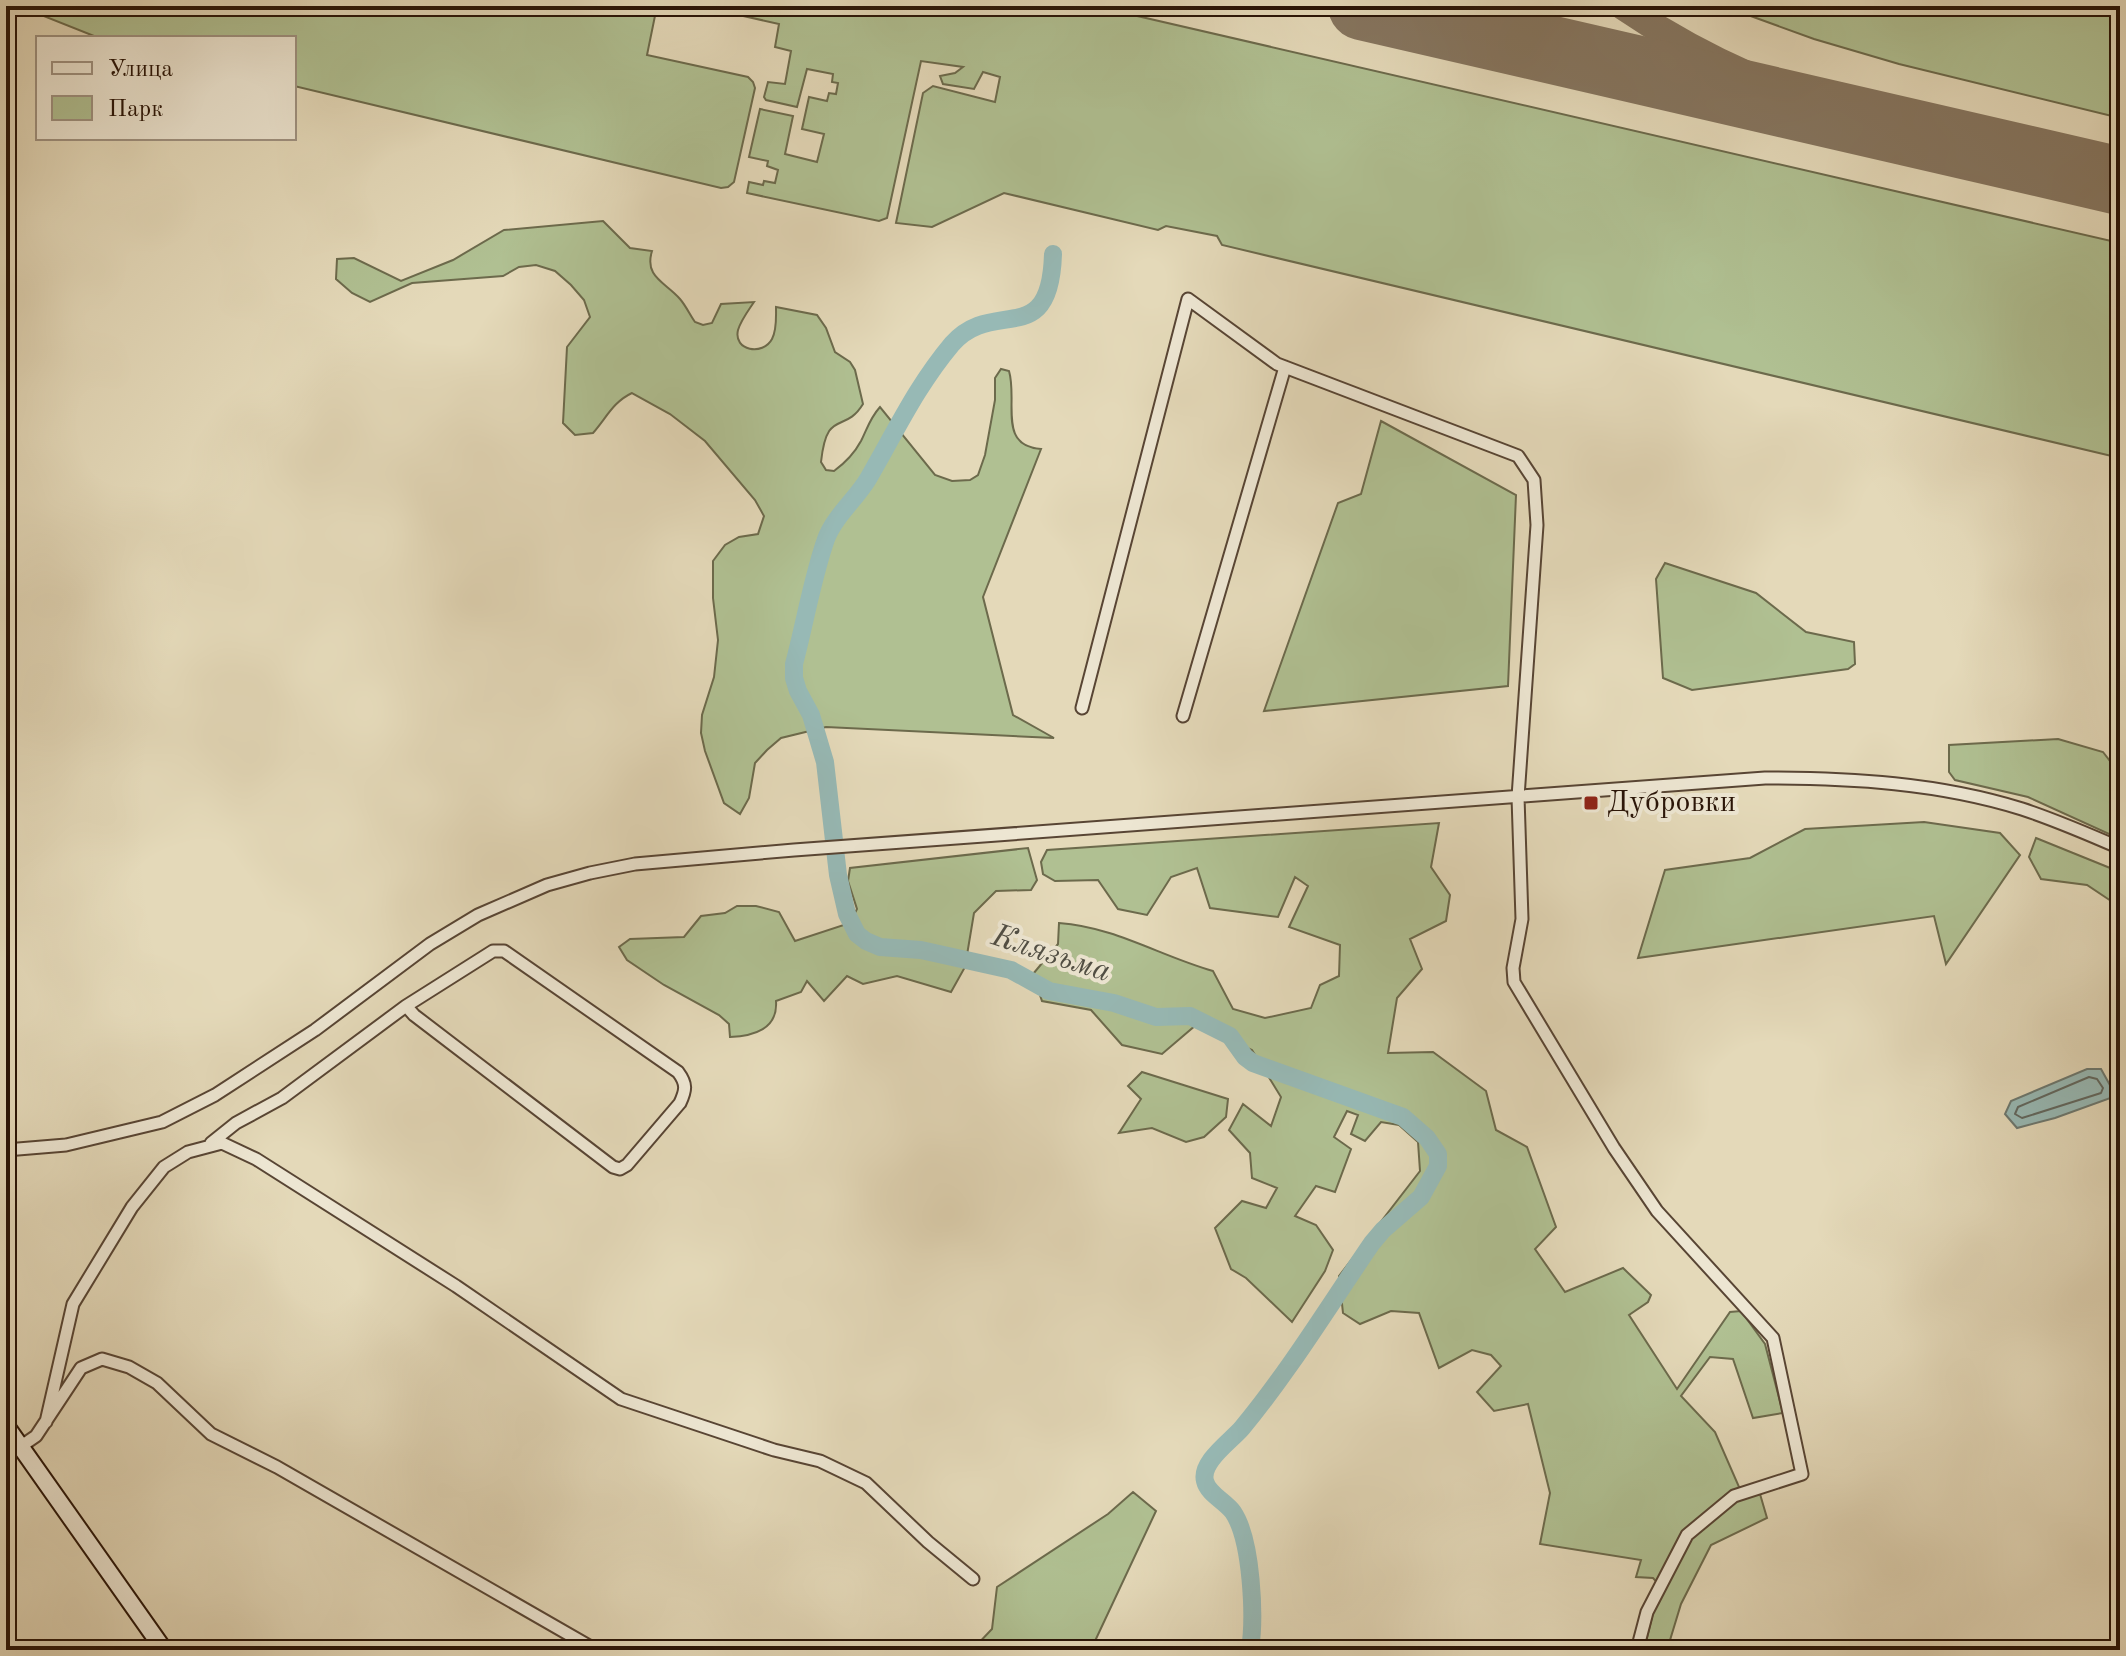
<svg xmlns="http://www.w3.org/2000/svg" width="2126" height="1656" font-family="'Old Standard TT',serif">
<rect width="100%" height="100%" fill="#e4d9b9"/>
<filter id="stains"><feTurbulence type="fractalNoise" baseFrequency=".0025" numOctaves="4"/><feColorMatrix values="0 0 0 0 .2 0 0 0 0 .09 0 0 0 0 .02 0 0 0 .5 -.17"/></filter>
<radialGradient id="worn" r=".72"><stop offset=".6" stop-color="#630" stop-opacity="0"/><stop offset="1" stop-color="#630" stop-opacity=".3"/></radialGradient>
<path fill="#b0c092" stroke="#6c6a4c" stroke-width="2" d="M31,6H657L647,55L748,77L753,82L755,88L734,182L728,187L721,188L294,86V38H99L36,13Z
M699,6H1094L2120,243V458L1222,245L1217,236L1166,226L1158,230L1004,193L932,227L896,223L923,93L933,86L995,102L1000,77L983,72L974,89L943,84L940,76L955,73L963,67L921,61L887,218L879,221L747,193L749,182L763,185L764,181L775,183L778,170L767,166L768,161L749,157L760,109L793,116L785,154L817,162L824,134L802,129L809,97L827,101L829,93L836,94L838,83L832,82L833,74L807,69L797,107L766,100L764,97L768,82L785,84L791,51L775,47L779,24Z
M1723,6H2120V118L1899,64L1814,39Z
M603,221L630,248L652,251C644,277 665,282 680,299C686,306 690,315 695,322L703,325L712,323L721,304L754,302C748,311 741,320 738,330C733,351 763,356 772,339C777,330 776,317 776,307L817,315L826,328L835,352L850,362L855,370L863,404C844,435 827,407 821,462L826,470L834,471C845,463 854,454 861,441C867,429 870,418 880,407L935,475L952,481L970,480L978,475L985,455L995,400V378L1001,369L1009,371C1018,401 997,446 1041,449L983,597L1013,715L1054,738L826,727L781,738L767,750L755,763L749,798L740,814L724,803L705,751L701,733L702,715L714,677L718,640L713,598V561L725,545L739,537L758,534L764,516L755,500L705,441L670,414L632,393C613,402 607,417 593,433L575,435L563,423L567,347L590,317L584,300L571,285L555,271L536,265L519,267L503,276L412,283L370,302L352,293L336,279L337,259L354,258L401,281L453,260L504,230Z
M1381,421L1516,495L1508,686L1264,711L1338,503L1361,494Z
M1665,563L1756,593L1806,632L1854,642L1855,664L1848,669L1692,690L1663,678L1656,579Z
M2058,739L2103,752L2120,774V839L2028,797L1955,780L1949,772V745Z
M1924,822L2000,833L2020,855L1946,964L1934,916L1638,958L1665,870L1750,858L1805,829Z
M1439,823L1431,867L1450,895L1446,921L1410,939L1422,969L1397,998L1388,1053L1433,1052L1486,1091L1496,1130L1527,1147L1556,1227L1535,1249L1565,1292L1623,1268L1651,1295L1648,1302L1629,1315L1677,1389L1730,1312L1741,1311L1765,1344L1783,1413L1753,1418L1733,1359L1710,1357L1681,1396L1715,1432L1739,1487L1760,1494L1767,1518L1711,1545L1681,1604L1667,1650H1644L1653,1613L1664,1590L1653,1578L1636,1577L1641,1560L1540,1544L1550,1493L1528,1404L1494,1411L1477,1392L1501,1366L1491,1355L1472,1350L1439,1368L1419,1313L1391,1311L1360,1324L1343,1313L1339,1276L1420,1171L1418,1142L1399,1125L1381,1122L1365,1141L1351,1134L1358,1115L1347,1111L1334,1137L1351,1149L1335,1192L1316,1186L1295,1216L1316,1225L1333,1250L1325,1271L1292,1322L1246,1278L1231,1269L1215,1228L1242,1201L1266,1208L1277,1188L1252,1178L1250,1153L1229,1130L1243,1104L1271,1126L1281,1097L1252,1050L1196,1025L1162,1054L1122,1045L1091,1010L1042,1001L1033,974L1058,944L1059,923C1115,927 1160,956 1213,971L1233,1009L1265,1018L1311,1008L1320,985L1339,976L1340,945L1289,927L1308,886L1295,877L1278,917L1210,908L1197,868L1171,877L1147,915L1118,909L1098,880L1055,881L1043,874L1041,862L1047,850Z
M2036,838L2120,872V907L2087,885L2041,879L2029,857Z
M1028,848L1037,880L1031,890L996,891L974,913L965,967L951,992L897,976L863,984L847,976L824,1001L807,981L801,992L776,1001C778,1029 754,1036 730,1037L729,1024L719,1015L664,985L627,960L619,947L630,939L684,937L701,916L725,913L737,906H756L779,912L795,941L850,923L857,909L848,881L850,868Z
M1142,1072L1228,1099L1226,1117L1204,1137L1186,1142L1152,1128L1119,1133L1141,1099L1128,1086Z
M1133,1492L1156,1511L1095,1641L1082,1650H972L992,1629L997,1587L1108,1514Z"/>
<path fill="#97b9b5" stroke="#6b776f" stroke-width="2" d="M2087,1069H2101L2116,1096L2055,1118L2017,1128L2005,1114L2011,1101Z"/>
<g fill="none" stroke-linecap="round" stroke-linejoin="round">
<path stroke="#60665e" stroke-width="2" d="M2089,1077L2097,1079L2103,1088L2101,1093L2022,1118L2015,1114L2018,1107Z"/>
<path stroke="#97b9b5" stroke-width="18" d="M1053,254C1050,352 994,296 952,344C916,387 896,431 868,479C856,499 834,517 826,539C812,579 805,623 794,664V678L798,691L811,715L825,762L838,875L847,914L857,934L866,941L880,947L921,950L1011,970L1049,991L1114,1003L1156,1017L1190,1016L1230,1036L1245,1057L1253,1063L1403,1117L1427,1138L1438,1154V1166L1421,1197L1383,1230L1372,1243C1330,1304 1290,1370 1242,1428C1231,1441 1200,1462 1205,1481C1208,1494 1225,1501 1233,1512C1252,1540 1255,1617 1250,1650"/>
<path stroke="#867660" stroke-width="28" d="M1623,6C1706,63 1790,96 1884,126"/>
<path stroke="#867660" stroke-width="68" d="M1362,6L2120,181"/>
<defs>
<path id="street" d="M1082,708L1188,299L1277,364L1518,456L1534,480L1537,525L1518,797L1522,919L1513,968L1514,982L1614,1148L1657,1211L1773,1338L1802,1474L1734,1496L1687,1535L1647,1612L1637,1650
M1183,716L1285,367
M211,1143L236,1123L282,1098L406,1006L493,951H504L678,1072C687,1084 686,1090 680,1103L627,1165L620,1169L613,1167L414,1015L406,1006
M6,1150L66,1145L162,1122L215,1095L315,1030L430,944L478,915L547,885L590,873L635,864L794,850L1765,778C1851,778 1939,783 2022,809C2055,820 2088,834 2120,848
M46,1422L73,1304L132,1207L164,1167L188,1152L222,1143L256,1159L456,1286L621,1399L774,1450L820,1461L866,1483L928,1542L973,1579
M20,1447L36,1436L81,1368L102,1359L129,1367L157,1383L211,1434L277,1467L596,1650"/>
<path id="secondary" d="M6,1426L164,1650"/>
</defs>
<use href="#street" stroke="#584534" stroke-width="15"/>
<use href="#secondary" stroke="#291407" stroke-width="20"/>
<use href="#street" stroke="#ede6d2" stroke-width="11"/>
<use href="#secondary" stroke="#ede6d2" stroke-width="16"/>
</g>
<rect fill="#8f2418" stroke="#ede6d2" stroke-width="3" x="1583" y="795" width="16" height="16" rx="4"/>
<g text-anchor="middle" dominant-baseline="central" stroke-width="8" stroke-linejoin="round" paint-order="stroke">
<g font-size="30" fill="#291407" stroke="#ede6d2" text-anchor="start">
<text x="1607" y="803">Дубровки</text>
</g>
<g font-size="32" font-style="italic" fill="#504e44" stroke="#ede6d2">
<text transform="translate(1051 955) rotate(18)">Клязьма</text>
</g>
</g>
<rect width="2126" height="1656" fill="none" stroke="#e4d9b9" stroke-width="32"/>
<rect x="8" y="8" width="2110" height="1640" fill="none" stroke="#291407" stroke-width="4"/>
<rect x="16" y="16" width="2094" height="1624" fill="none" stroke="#291407" stroke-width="2"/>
<rect x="36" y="36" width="260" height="104" fill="#ede6d2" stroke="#9f9281" stroke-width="2"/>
<rect x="52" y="62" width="40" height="12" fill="#ede6d2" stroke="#9f9281" stroke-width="2"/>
<text x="108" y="76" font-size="24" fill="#291407">Улица</text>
<rect x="52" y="96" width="40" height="24" fill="#b0c092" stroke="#9f9281" stroke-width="2"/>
<text x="108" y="116" font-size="24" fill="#291407">Парк</text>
<rect width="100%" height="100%" filter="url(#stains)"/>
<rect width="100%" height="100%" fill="url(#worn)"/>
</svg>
